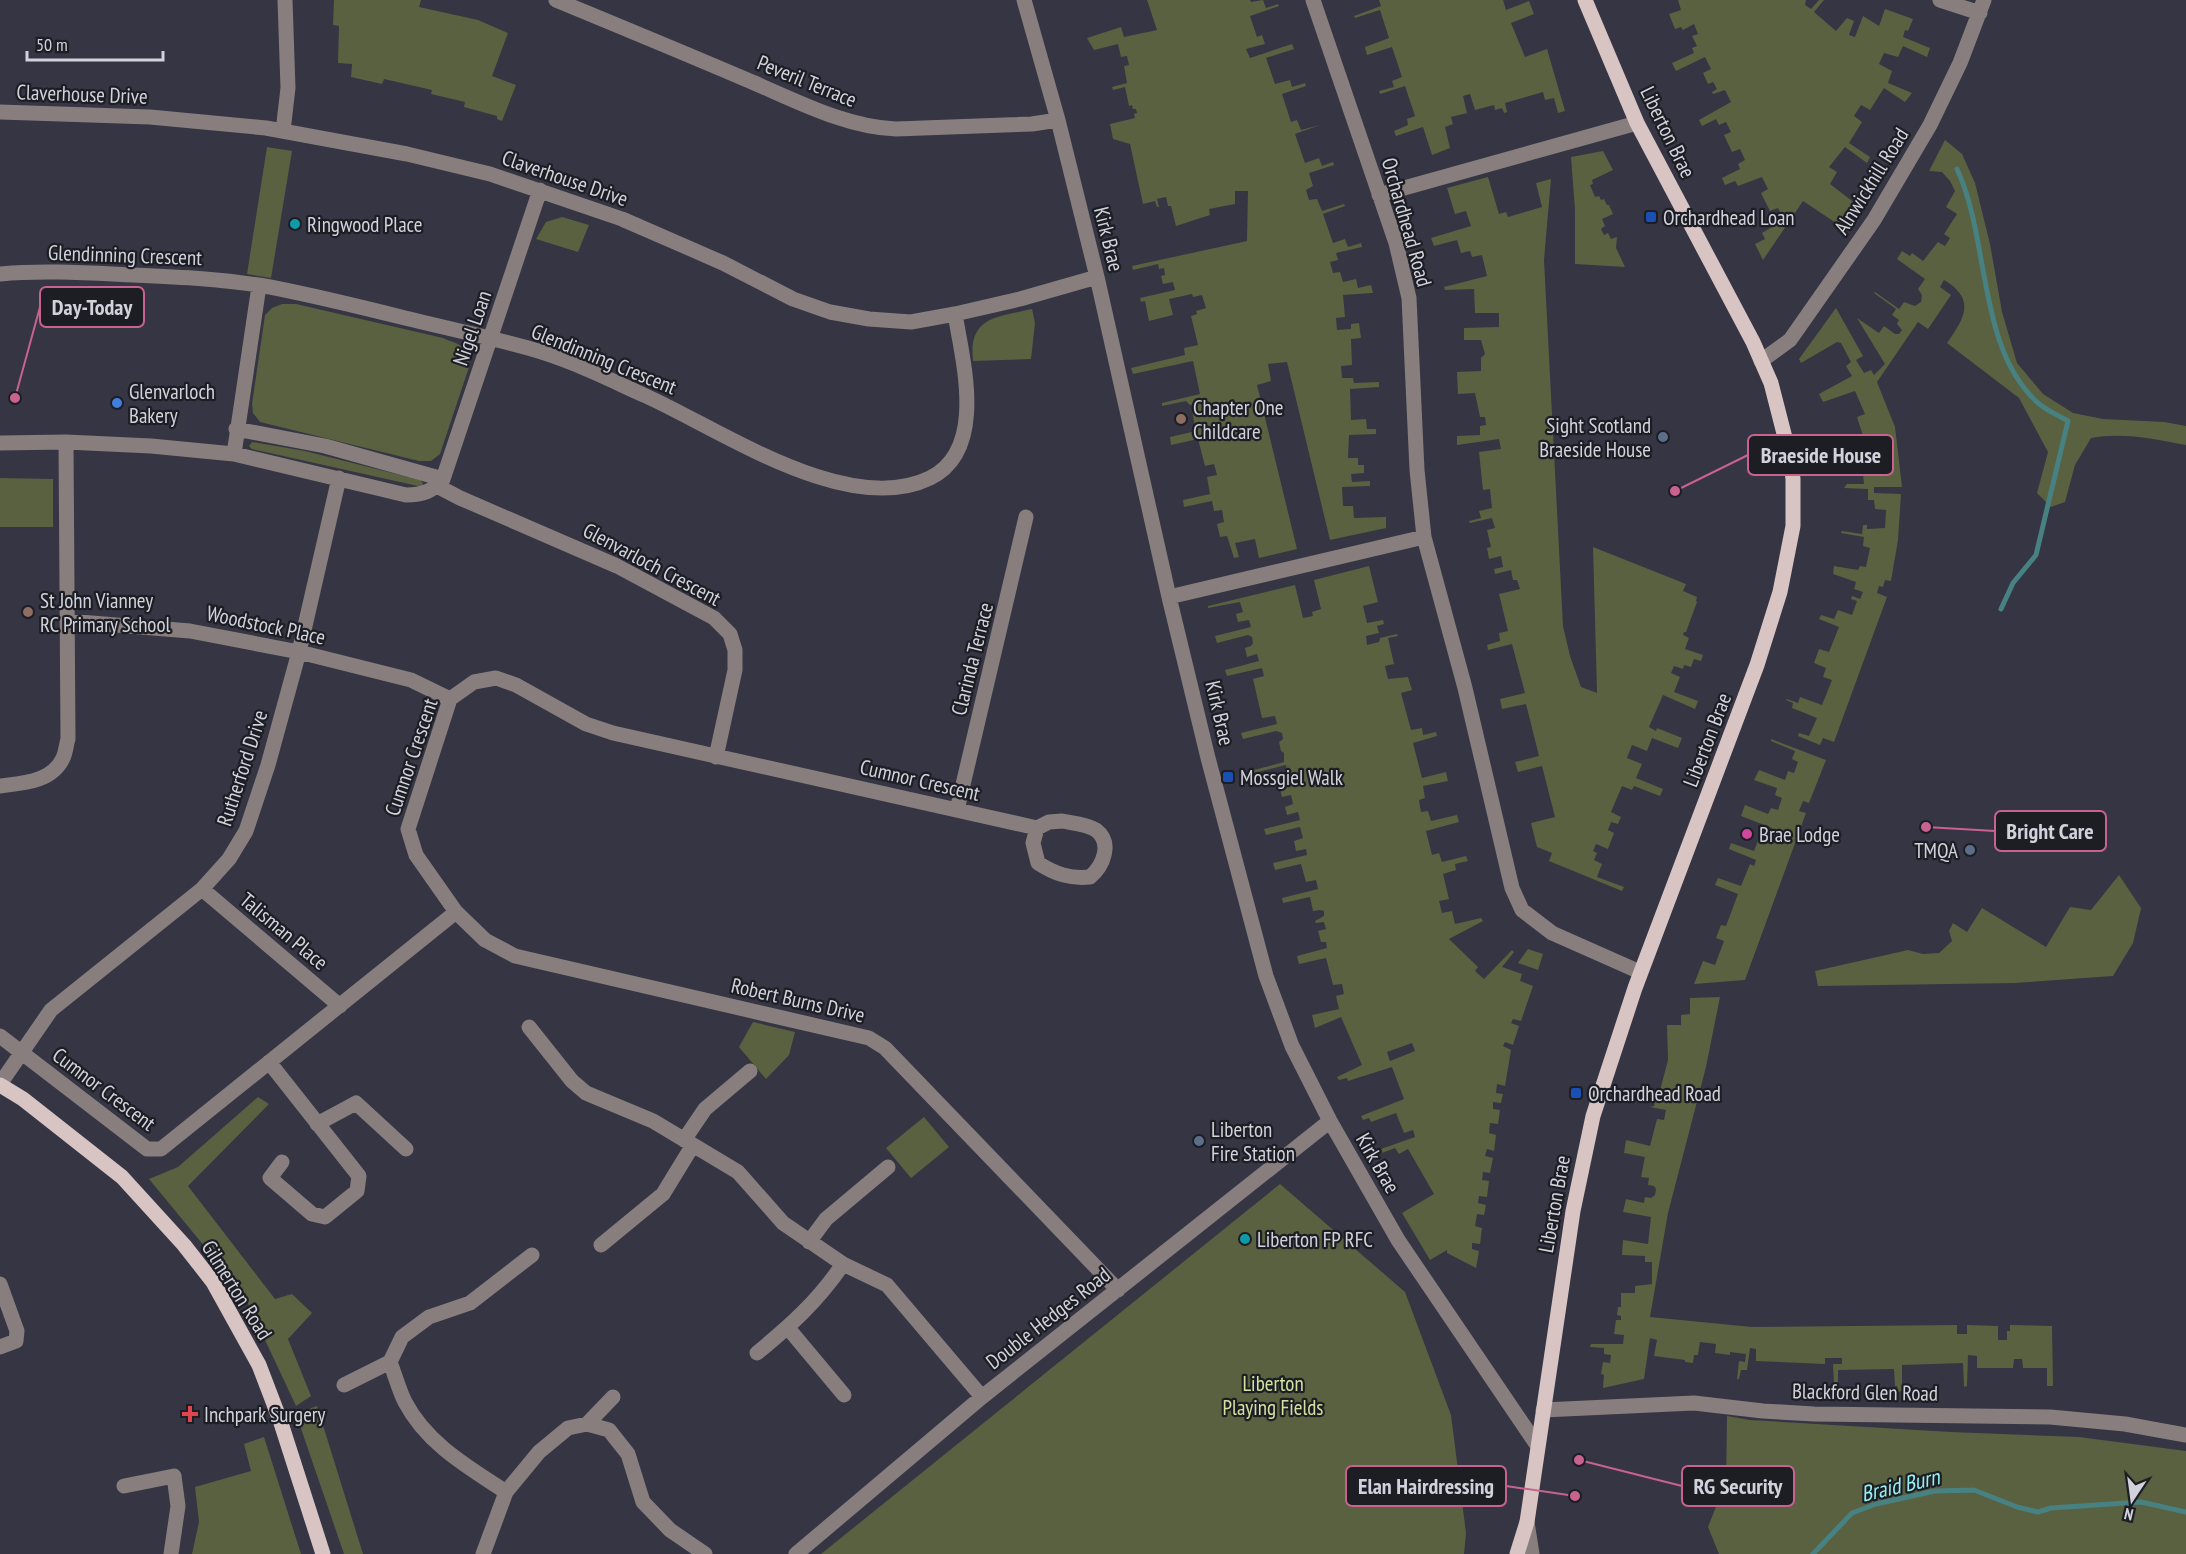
<svg xmlns="http://www.w3.org/2000/svg" width="2186" height="1554" font-family="'PT Sans Narrow',sans-serif">
<rect width="100%" height="100%" fill="#353544"/>
<path fill="#596140" fill-rule="evenodd" d="M334,0H421L419,7L478,20L508,33L492,76L516,85L502,121L497,119V116L464,107L465,102L431,94L432,90L384,79L382,84L351,77L352,64L338,63L339,26L333,25Z
M1147,0H1250L1251,2L1263,0L1266,8L1278,4L1279,6L1250,16L1257,37L1262,35L1265,44L1246,49L1250,58L1292,44L1294,49L1266,58L1275,84L1290,80L1292,87L1305,83L1306,86L1282,94L1291,122L1297,120L1301,130L1320,125L1295,134L1305,163L1319,158L1322,166L1333,162L1334,165L1309,173L1313,186L1306,190L1309,200L1317,199L1322,211L1344,204L1345,206L1323,214L1333,243L1345,239L1348,247L1361,243L1362,247L1336,253L1338,260L1330,262L1333,273L1340,272L1343,282L1356,279L1358,288L1371,285L1373,293L1343,295L1345,317L1336,318L1337,330L1351,329V324L1359,323L1361,338L1351,339L1352,365L1341,366L1342,378H1353L1354,383L1379,382V387L1350,389L1351,420L1366,419L1367,429H1376V434L1349,435L1348,458H1358V465H1364V473L1351,474L1352,482L1370,481V486L1342,487L1343,506H1353L1354,518L1386,517V528L1330,540L1287,362L1268,364L1271,381L1257,385L1297,549L1259,558L1255,539L1235,543L1239,557L1234,558L1227,536L1220,537L1217,524L1224,522L1222,510L1214,511L1212,501L1184,507L1183,500L1210,494L1207,477L1217,475L1214,464L1205,466L1198,439L1171,445L1170,437L1196,431L1192,411L1196,409L1195,404L1190,405L1186,401L1162,406V403L1200,394L1193,361L1133,374L1131,368L1185,355L1184,348L1198,345L1191,316L1197,314L1196,311L1206,308L1202,295L1193,297L1192,294L1169,299L1173,315L1149,321L1145,301L1141,302L1140,298L1175,290L1173,282L1163,284L1161,276L1165,275L1164,268L1159,269L1158,264L1133,270L1132,266L1247,241L1248,191H1235V204L1209,209L1210,215L1176,226L1171,206H1168L1166,197L1157,199L1159,207H1157L1155,201L1143,204L1130,144L1113,139L1110,124L1135,118L1134,114L1137,113L1136,109H1133L1132,105L1129,106L1125,87L1113,90L1112,87L1127,83L1124,66L1129,65L1127,56L1121,57L1118,44L1094,50L1087,38L1121,27L1124,37L1157,30Z
M1379,0H1503L1506,10L1529,1L1534,14L1511,23L1525,57L1547,49L1565,111L1558,113L1554,98L1545,100L1543,92L1505,103L1507,112L1504,113L1502,108L1495,110L1494,105L1475,110L1470,94L1463,96L1467,113L1451,117L1453,124L1445,127L1450,148L1432,155L1423,127L1396,136L1394,131L1408,125L1407,119L1415,116L1405,86L1380,94L1379,91L1394,87L1392,81L1402,77L1392,47L1367,55L1365,47L1389,38L1380,10L1355,18L1354,16L1381,6Z
M1678,0H1806L1805,5L1811,9L1819,0H1824L1814,12L1836,31L1847,18L1854,21L1849,35L1855,37L1863,16L1879,26L1885,9L1913,19L1908,31L1905,30L1903,37L1930,48L1927,57L1903,46L1898,57L1884,53L1879,64L1892,71L1888,83L1912,93L1905,102L1884,88L1870,110L1861,105L1854,116L1862,122L1849,143L1870,157L1867,163L1845,147L1829,167L1837,172L1830,184L1860,207L1845,229L1803,201L1763,260L1755,244L1765,239L1762,233L1784,220L1778,208L1770,211L1761,193L1768,189L1762,177L1738,186L1735,181L1725,185L1722,178L1740,169L1738,164L1745,160L1740,149L1732,152L1724,135L1731,132L1726,122L1719,125L1716,119L1702,126L1699,120L1731,102L1725,90L1713,94L1712,92L1717,89L1713,82L1708,84L1703,73L1711,69L1705,57L1676,71L1672,63L1694,53L1692,48L1697,46L1692,36L1698,34L1694,24L1683,30L1681,27L1675,29L1669,14L1681,10Z
M1945,140L1962,154L1975,183L1990,244L2002,312L2017,363L2043,394L2073,413L2103,419L2164,422L2186,426V445C2155,439 2122,432 2091,438L2075,465L2065,502L2051,507L2037,493L2048,452L2019,398L1947,343C1965,318 1976,299 1944,280L1940,287L1951,295L1928,329L1918,322L1877,382L1895,427L1902,487H1874V493L1901,494L1898,540L1891,581L1885,580L1883,587L1879,586L1877,593L1887,597L1834,742L1823,738L1820,745L1798,736L1799,733L1809,736L1817,718L1792,708L1793,703L1786,700L1787,699L1798,703L1800,697L1822,705L1832,680L1823,677L1826,668L1814,663L1819,649L1829,652L1839,627L1819,619L1821,615L1834,619L1838,610L1852,615L1857,601L1851,599L1852,596L1860,599L1863,592L1854,589L1856,582L1833,574L1834,566L1858,570L1860,566L1866,567L1870,548L1863,546L1864,537L1841,533L1842,531L1862,534L1863,525H1867V529L1885,528L1886,510L1875,509L1874,500H1868V489L1844,488L1847,484H1864L1863,473L1874,470L1869,440L1838,445V442L1863,436L1857,417L1865,414L1855,391L1823,402L1819,394L1852,376L1846,366L1851,362L1841,343L1837,342L1801,363L1799,359L1836,308L1863,356L1856,360L1864,373L1871,370L1874,375L1885,364L1857,318L1879,333L1884,326L1895,334H1899L1902,330L1897,324L1899,320L1892,315L1896,309L1874,293L1875,292L1899,309L1904,302L1915,306L1921,302L1922,295L1918,289L1925,279L1897,259L1902,251L1910,256L1912,253L1923,261L1938,242L1945,246L1950,238L1944,234L1957,214L1946,207L1955,191L1950,181L1942,172L1929,171Z
M267,147L292,151L271,278L247,274Z
M1603,151L1613,170L1592,180L1593,184L1590,185L1595,197L1599,196L1601,200L1604,199L1607,205H1609L1613,214L1602,219L1605,226L1601,229L1604,235L1608,233L1611,239L1617,237L1616,248L1625,267L1575,264V210L1571,157Z
M1488,177L1499,214L1506,212L1508,217L1542,207L1536,183L1551,179L1544,260L1563,626L1570,656L1581,687L1597,693L1593,547L1686,584L1683,591L1697,597L1696,601L1697,602L1686,632H1684L1683,635L1689,638L1685,649L1703,655L1701,661L1694,659L1691,667L1684,665L1683,669L1674,666L1671,673L1680,677L1674,692L1698,701L1695,709L1663,695L1649,727L1656,731L1657,728L1682,738L1678,748L1652,738L1647,751L1632,745L1627,758L1642,764L1636,778L1663,789L1660,796L1634,786L1632,790L1622,786L1611,812L1621,817L1618,824L1611,822L1608,830L1614,833L1608,849L1596,844L1593,851L1597,853L1594,860L1602,864L1597,877L1624,887L1622,891L1549,861L1552,853L1537,847L1531,823L1555,817L1542,766L1518,772L1515,762L1539,756L1526,704L1502,709L1500,699L1525,693L1512,644L1488,650L1487,645L1500,641L1499,633L1508,631L1499,594L1520,589L1517,580H1513L1511,570L1495,574L1494,569L1503,567L1501,556L1489,559L1487,548L1491,547L1487,530L1495,528L1492,518L1470,523L1469,521L1481,518L1479,511L1492,508L1490,489L1483,490L1479,452L1501,449L1499,439L1457,445V436L1480,435V426L1486,425L1485,417H1480L1475,393L1458,394L1457,372L1481,371V358L1485,354L1481,340H1464V328L1499,327V313H1475L1474,289L1445,290L1444,287L1487,276L1482,255L1472,257L1470,251L1461,253L1457,240L1434,246L1431,238L1471,226L1466,211L1455,214L1447,188Z
M562,217L589,225L578,252L536,239L546,222Z
M282,304H296L443,338C462,346 469,345 469,367L440,454L431,461H419L260,422L253,413L252,404L265,315L272,308Z
M1032,309L1035,323L1031,359L973,361C968,316 998,317 1032,309Z
M252,442L305,451L420,480L423,483L422,486H418L252,449L249,446Z
M0,478L53,479V527H0Z
M1369,566L1378,602L1363,606L1367,623L1383,620L1384,624L1377,626L1379,633L1366,636L1367,645L1379,642L1380,638L1397,634L1398,636L1388,638L1394,664L1385,666L1388,679L1408,677L1412,690L1401,693L1411,730L1422,728L1423,735L1436,732L1437,736L1413,743L1422,778L1446,772L1448,781L1423,786L1425,798L1419,800L1421,812L1428,811L1431,821L1457,815L1459,822L1426,831L1432,855L1439,853L1442,862L1466,856L1468,861L1455,864L1456,870L1443,874L1449,899L1439,901L1442,913L1452,911L1455,924L1481,918L1483,921L1449,939L1478,967L1475,971L1484,979L1512,950L1514,952L1502,967L1522,974L1520,981L1533,986L1521,1021L1513,1019L1511,1023L1519,1026L1513,1045L1505,1042L1503,1046L1511,1050L1505,1086L1497,1084L1496,1093L1503,1094L1501,1103L1493,1102V1109L1500,1110L1498,1124L1490,1123L1489,1133L1496,1135L1494,1151L1487,1149L1485,1156L1493,1158L1490,1173L1483,1172L1482,1180L1489,1181L1487,1197L1479,1196L1478,1203L1486,1205L1484,1215L1477,1214L1475,1226L1482,1228L1480,1244L1472,1243V1249L1479,1251L1476,1268L1447,1253V1250L1430,1260L1402,1213L1434,1194L1408,1149L1399,1154L1395,1148L1382,1153L1381,1149L1415,1137L1413,1130L1404,1133L1396,1113L1371,1122L1369,1118L1363,1120L1361,1116L1404,1099L1392,1067L1348,1081L1347,1078L1339,1080L1337,1077L1362,1065L1341,1017L1315,1028L1312,1015L1339,1009L1336,996L1344,994L1342,984L1333,985L1326,958L1299,964L1297,956L1327,948L1326,942H1321L1318,931L1326,929L1324,922L1316,923L1315,921L1324,916V911L1320,910L1313,911L1310,897L1283,903L1282,898L1318,889L1316,880L1306,882L1301,864L1275,870L1273,863L1307,855L1306,849L1296,851L1294,841L1303,838L1300,827L1266,835L1264,829L1300,820L1298,812L1287,815L1285,807L1293,804L1291,795L1282,797L1276,774L1287,771L1286,765L1250,774V771L1284,762V753L1281,751L1279,742L1283,739L1282,733L1276,731L1243,739L1241,733L1277,724L1275,716L1262,718L1253,679L1264,676L1262,668L1227,676L1225,670L1259,661L1257,654L1247,657L1245,648L1251,646L1253,643L1252,637L1248,635L1217,643L1215,636L1251,627L1249,620L1238,622L1236,614L1243,612L1240,602L1208,608V606L1295,585L1303,618L1313,616L1312,612L1321,609L1314,580ZM1412,1043L1415,1051L1390,1061L1387,1052Z
M1771,739L1826,760L1809,803L1803,801L1799,811L1806,813L1745,980L1694,984L1703,961L1715,965L1724,941L1716,938L1721,925L1726,926L1738,894L1715,885L1718,878L1741,886L1750,864L1754,866L1756,860L1729,849L1731,843L1754,851L1761,833L1769,836L1772,828L1741,816L1745,805L1768,814L1771,808L1778,810L1782,798L1775,795L1777,788L1754,780L1759,770L1785,780L1788,771L1794,773L1798,762L1792,759L1795,751L1771,741Z
M2119,875L2141,908L2133,943L2113,976L2015,983L1818,986L1815,971L1908,950L1923,954L1939,953L1952,941L1949,931L1953,923L1967,932L1982,908L2046,947L2070,907L2091,910Z
M1528,949L1543,954L1538,970L1518,963Z
M1720,997L1706,1067L1668,1213L1650,1317L1752,1327L1957,1325V1334H1967V1325L1998,1326V1340H2007V1331H2010V1325L2052,1326L2053,1386H2047V1368H2023L2022,1359H2014L2013,1368H1977V1356L1968,1355L1967,1386L1964,1387L1963,1363L1902,1365V1391L1898,1392L1897,1386H1895L1894,1369L1838,1370V1383H1834L1833,1364H1842V1358H1825V1364L1756,1361V1349L1750,1348L1747,1370H1741L1739,1379H1737L1739,1361L1745,1362L1746,1354L1730,1352V1355L1715,1353L1716,1344L1700,1342L1698,1355H1694L1693,1363L1685,1362V1360L1654,1356L1657,1340L1650,1338L1644,1379L1603,1388L1604,1375L1601,1374L1603,1362L1610,1363L1611,1355L1604,1354V1348L1590,1347L1591,1344H1623L1624,1335L1614,1334L1616,1320H1621V1316L1617,1315L1618,1307H1621V1293H1635V1286L1652,1284V1262H1645V1256L1622,1255L1623,1240L1648,1244L1651,1217L1623,1212L1626,1199L1644,1203L1645,1197L1651,1198L1655,1195L1656,1189L1654,1186L1648,1185L1649,1178L1641,1177L1645,1157L1624,1153L1626,1140L1650,1146L1657,1119L1664,1120L1666,1110L1650,1107L1654,1106L1656,1098H1658L1668,1060L1667,1025H1681V1015L1690,1014V998Z
M753,1022L795,1032L789,1055L766,1079L739,1047Z
M258,1097L269,1104L188,1186L275,1299L292,1294L312,1313L288,1339L311,1396L296,1406L243,1293L149,1179L178,1167Z
M924,1117L949,1147L911,1178L886,1148Z
M1280,1184L1405,1292L1451,1415L1466,1533L1464,1554H821Z
M317,1406L363,1554H344L296,1414Z
M1727,1416L1750,1420L1951,1432L2079,1437L2186,1451V1554H1719L1708,1527L1726,1481Z
M264,1437L301,1554H192L199,1522L195,1487L251,1471L244,1444Z"/>
<g fill="none" stroke-linecap="round" stroke-linejoin="round">
<path stroke="#488182" stroke-width="5" d="M1957,169C1990,239 1977,347 2037,402C2045,410 2058,415 2068,421L2036,555L2013,583L2001,609
M1813,1554L1852,1513L1876,1504L1935,1491L1974,1490L2017,1507L2038,1512L2051,1508L2141,1502L2186,1512"/>
<path stroke="#887e7d" stroke-width="15" d="M556,0C619,26 682,52 745,79C793,99 844,127 896,129L1032,124L1058,120
M1024,0L1058,120L1097,277L1169,597L1208,758L1266,976L1292,1046L1330,1121L1398,1240L1537,1445
M1313,0L1396,243L1409,298L1417,470L1424,537L1465,688L1512,888L1522,910L1552,933L1640,972
M1940,0L1980,13
M0,112L150,117L266,128L407,154L490,174L622,219L723,263L793,299L830,312L869,319L911,322L955,314L1020,299L1097,277
M283,131L288,88L285,0
M1379,195L1637,123
M0,274C44,270 89,273 133,275C179,277 225,279 270,287C316,296 361,307 405,318C446,328 488,337 528,348C569,359 608,379 646,396C721,430 848,518 930,478C987,450 963,362 955,314
M1761,361L1790,340L1874,220L1930,125L1960,63L1984,0
M236,429L325,446L443,479
M0,443L66,442L151,446L234,454L406,495C423,495 433,491 443,479L540,190
M234,454L259,286
M437,486L460,498L617,566L714,618L730,634L735,650V670L716,757
M1169,597L1424,537
M67,621L190,631L299,652L411,680L450,699
M0,786C23,783 52,782 63,758C66,752 66,745 68,739L66,442
M957,810L1026,517
M1062,821C1072,823 1087,824 1096,830C1113,843 1103,866 1090,877C1070,879 1055,874 1038,863L1033,843L1037,828L1049,822Z
M1037,828L613,733L586,724L516,685L496,678L474,682L450,699L408,829L416,855L456,912L485,940L515,956L869,1038L885,1048L1118,1290
M202,889L340,1006
M529,1027L572,1081L586,1093L653,1121L738,1172L783,1223L843,1264L887,1285L982,1397
M0,1036L147,1149H161L456,912
M269,1062L359,1176L357,1191L325,1217L312,1214L270,1178L282,1162
M0,1084L51,1010L202,889L229,859L246,831L268,765L299,652L339,478
M317,1124L356,1103L406,1149
M684,1140L705,1109L750,1071
M809,1242L826,1219L888,1167
M601,1245L663,1194L693,1145
M0,1284L17,1331L16,1341L0,1347
M788,1328L844,1395
M757,1353C791,1325 818,1301 843,1264
M344,1385L390,1362
M1543,1410L1694,1403L1763,1411L1814,1414L2050,1417L2125,1424L2186,1435
M587,1424L613,1397
M124,1486L174,1476L178,1506L171,1554
M506,1492C468,1467 427,1444 405,1402C399,1390 395,1375 390,1362L402,1337L429,1317L470,1303L532,1255
M1527,1522L1532,1554
M483,1554L506,1492L539,1452L568,1428L587,1424L609,1430L628,1454L643,1502L670,1530L705,1554
M796,1554L982,1397L1330,1121"/>
<path stroke="#d8c4c3" stroke-width="15" d="M0,1085L23,1099L122,1177L184,1245L213,1282L259,1365L280,1420L323,1554
M1517,1554L1527,1522L1573,1211L1593,1116L1635,988L1757,665L1780,592L1793,526V479L1790,457L1771,383L1753,342L1637,123L1585,0"/>
</g>
<g fill="#1a4fb4" stroke="#1d1e24" stroke-width="2">
<rect x="1645" y="211" width="12" height="12" rx="3"/>
<rect x="1222" y="771" width="12" height="12" rx="3"/>
<rect x="1570" y="1087" width="12" height="12" rx="3"/>
</g>
<g fill="#0f9aa8" stroke="#1d1e24" stroke-width="2">
<circle cx="295" cy="224" r="6"/>
<circle cx="1245" cy="1239" r="6"/>
</g>
<circle fill="#3f7fe0" stroke="#1d1e24" stroke-width="2" cx="117" cy="403" r="6"/>
<g fill="#8d6e63" stroke="#1d1e24" stroke-width="2">
<circle cx="1181" cy="419" r="6"/>
<circle cx="28" cy="612" r="6"/>
</g>
<g fill="#5c6f8a" stroke="#1d1e24" stroke-width="2">
<circle cx="1663" cy="437" r="6"/>
<circle cx="1970" cy="850" r="6"/>
<circle cx="1199" cy="1141" r="6"/>
</g>
<circle fill="#d1479c" stroke="#1d1e24" stroke-width="2" cx="1747" cy="834" r="6"/>
<path fill="#e0444e" stroke="#1d1e24" stroke-width="2" d="M187 1405h6v6h6v6h-6v6h-6v-6h-6v-6h6z"/>
<g text-anchor="middle" dominant-baseline="central" stroke-width="4.5" stroke-linejoin="round" paint-order="stroke">
<g font-size="21" fill="#d1d2dc" stroke="#1d1e24">
<text transform="translate(807 81) rotate(22)">Peveril Terrace</text>
<text transform="translate(82 94) rotate(2)">Claverhouse Drive</text>
<text transform="translate(1668 132) rotate(64)">Liberton Brae</text>
<text transform="translate(565 178) rotate(19)">Claverhouse Drive</text>
<text transform="translate(1871 181) rotate(-58)">Alnwickhill Road</text>
<text transform="translate(1407 222) rotate(74)">Orchardhead Road</text>
<text transform="translate(1109 239) rotate(76)">Kirk Brae</text>
<text transform="translate(125 255) rotate(2)">Glendinning Crescent</text>
<text transform="translate(472 328) rotate(-71)">Nigel Loan</text>
<text transform="translate(604 359) rotate(22)">Glendinning Crescent</text>
<text transform="translate(652 564) rotate(28)">Glenvarloch Crescent</text>
<text transform="translate(266 625) rotate(12)">Woodstock Place</text>
<text transform="translate(972 659) rotate(-76)">Clarinda Terrace</text>
<text transform="translate(1220 713) rotate(77)">Kirk Brae</text>
<text transform="translate(1707 740) rotate(-69)">Liberton Brae</text>
<text transform="translate(411 757) rotate(-71)">Cumnor Crescent</text>
<text transform="translate(242 768) rotate(-72)">Rutherford Drive</text>
<text transform="translate(920 780) rotate(13)">Cumnor Crescent</text>
<text transform="translate(284 931) rotate(40)">Talisman Place</text>
<text transform="translate(798 1000) rotate(13)">Robert Burns Drive</text>
<text transform="translate(104 1089) rotate(37)">Cumnor Crescent</text>
<text transform="translate(1378 1163) rotate(60)">Kirk Brae</text>
<text transform="translate(1554 1204) rotate(-80)">Liberton Brae</text>
<text transform="translate(237 1290) rotate(58)">Gilmerton Road</text>
<text transform="translate(1048 1318) rotate(-38)">Double Hedges Road</text>
<text transform="translate(1865 1392) rotate(1)">Blackford Glen Road</text>
</g>
<g font-size="21" fill="#d1d2dc" stroke="#1d1e24" text-anchor="start">
<text x="1663" y="217">Orchardhead Loan</text>
<text x="307" y="224">Ringwood Place</text>
<text x="129" y="391">Glenvarloch<tspan x="129" dy="24">Bakery</tspan></text>
<text x="1193" y="407">Chapter One<tspan x="1193" dy="24">Childcare</tspan></text>
<text x="1651" y="425" text-anchor="end">Sight Scotland<tspan x="1651" dy="24">Braeside House</tspan></text>
<text x="40" y="600">St John Vianney<tspan x="40" dy="24">RC Primary School</tspan></text>
<text x="1240" y="777">Mossgiel Walk</text>
<text x="1759" y="834">Brae Lodge</text>
<text x="1958" y="850" text-anchor="end">TMQA</text>
<text x="1588" y="1093">Orchardhead Road</text>
<text x="1211" y="1129">Liberton<tspan x="1211" dy="24">Fire Station</tspan></text>
<text x="1257" y="1239">Liberton FP RFC</text>
<text x="204" y="1414">Inchpark Surgery</text>
</g>
<g font-size="21" fill="#d1e39f" stroke="#1d1e24">
<text x="1273" y="1383">Liberton<tspan x="1273" dy="24">Playing Fields</tspan></text>
</g>
<g font-size="22" font-style="italic" fill="#93f2f4" stroke="#1d1e24">
<text transform="translate(1900 1485) rotate(-13)">Braid Burn</text>
</g>
</g>
<path fill="none" stroke="#c8628f" stroke-width="2" d="M15 398L40 307M1675 491L1748 455M1926 827L1995 831M1575 1496L1506 1486M1579 1460L1682 1486"/>
<g fill="#c8628f" stroke="#1d1e24" stroke-width="2">
<circle cx="15" cy="398" r="6"/>
<circle cx="1675" cy="491" r="6"/>
<circle cx="1926" cy="827" r="6"/>
<circle cx="1575" cy="1496" r="6"/>
<circle cx="1579" cy="1460" r="6"/>
</g>
<g fill="#1d1e24" stroke="#c8628f" stroke-width="2">
<rect x="40" y="287" width="104" height="40" rx="6"/>
<rect x="1748" y="435" width="145" height="40" rx="6"/>
<rect x="1995" y="811" width="111" height="40" rx="6"/>
<rect x="1346" y="1466" width="160" height="40" rx="6"/>
<rect x="1682" y="1466" width="112" height="40" rx="6"/>
</g>
<g font-size="22" text-anchor="middle" font-weight="bold" fill="#d1d2dc">
<text x="92" y="315">Day-Today</text>
<text x="1821" y="463">Braeside House</text>
<text x="2050" y="839">Bright Care</text>
<text x="1426" y="1494">Elan Hairdressing</text>
<text x="1738" y="1494">RG Security</text>
</g>
<g transform="translate(2132 1500) rotate(193)" stroke="#1d1e24" stroke-width="4.5" paint-order="stroke">
<path d="M0-4.5L10 22L0 15L-10 22Z" fill="#d1d2dc"/>
<text y="-9" font-size="16" font-weight="bold" text-anchor="middle" fill="#d1d2dc">N</text>
</g>
<path d="M27 51v9h136v-9" fill="none" stroke="#d1d2dc" stroke-width="3"/>
<text x="36" y="51" font-size="18" fill="#d1d2dc" stroke="#1d1e24" stroke-width="4.5" paint-order="stroke">50 m</text>
</svg>
